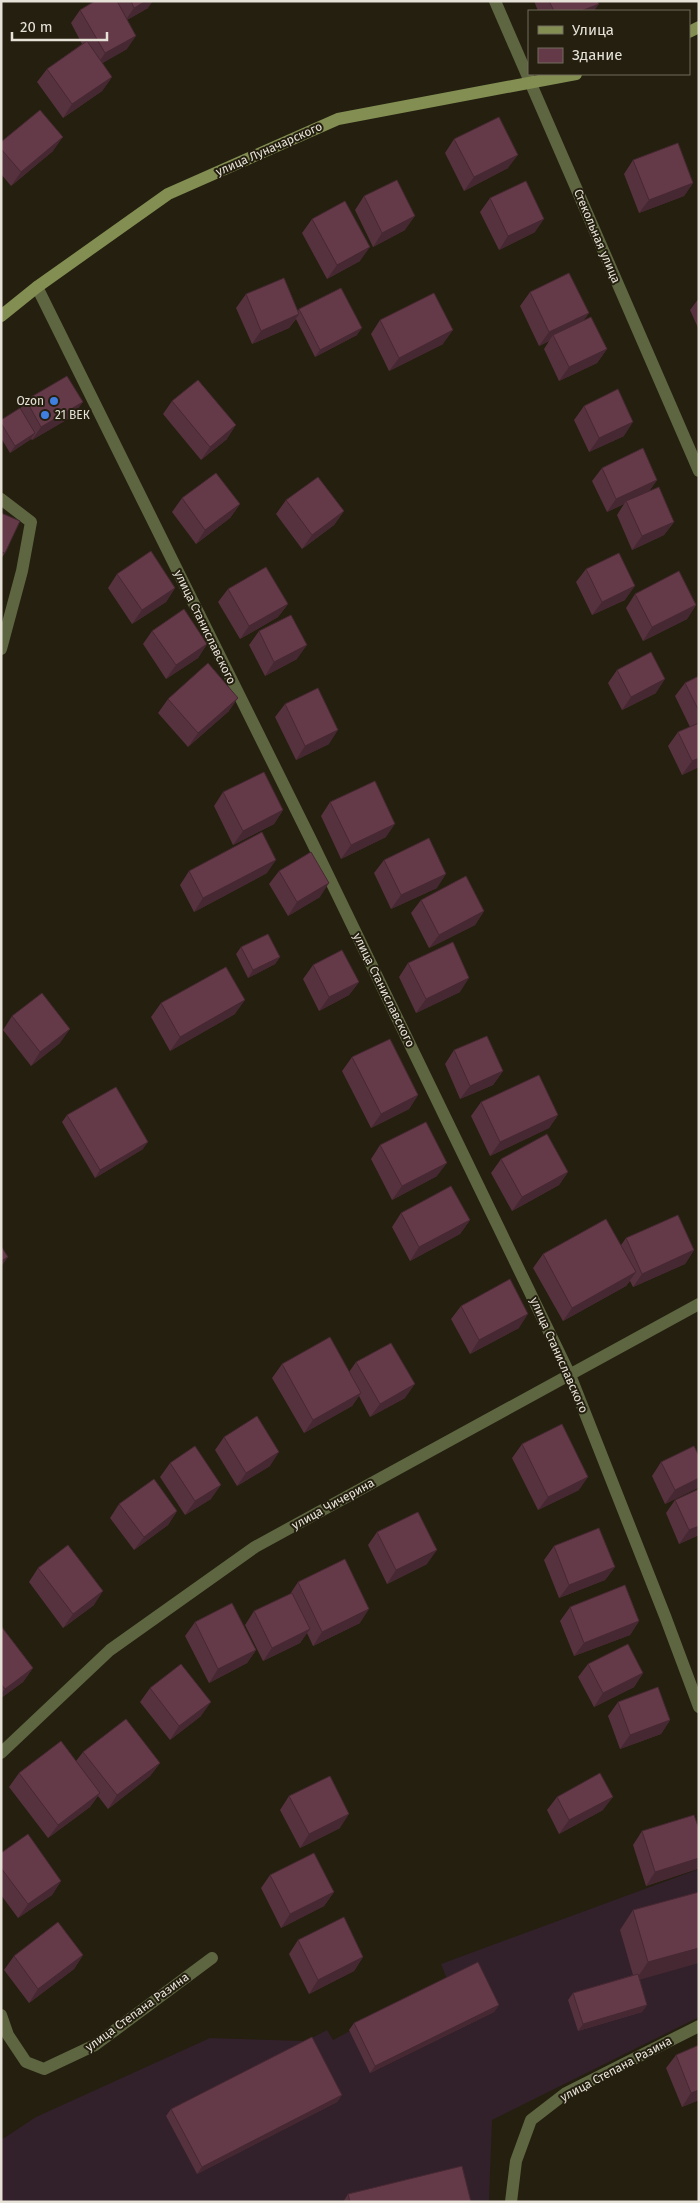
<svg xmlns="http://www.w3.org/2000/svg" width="700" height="2203" font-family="'Fira Sans',sans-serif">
<rect width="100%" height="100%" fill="#241f0f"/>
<path fill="#32212a" d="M699,1869V2017L492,2120L489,2202H1V2140L36,2117L210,2038L306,2041L327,2030L333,2040L447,1979L441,1964Z"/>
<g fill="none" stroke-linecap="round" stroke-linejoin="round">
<path stroke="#5e6641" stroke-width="12" d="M495,1L699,471
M37,287L310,838L570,1375L665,1616L699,1707
M1,499L31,522L22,571L1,649
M1,1753L110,1650L255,1547L699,1304
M1,2015L8,2035L26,2062L44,2069L95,2045L212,1958
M511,2202L516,2161L531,2120L566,2093L699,2026"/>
<path stroke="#828e52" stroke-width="12" d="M689,32L699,27
M1,316L37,287L168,194L338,119L576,74"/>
</g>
<path fill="#56313e" d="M95,1H146L148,8L127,20V49L102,63L112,77L102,91L63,118L37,82L47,69L82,44L71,23L80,10Z
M534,1H597L594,11H538Z
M454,139L508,168L464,191L445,153Z
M1,142L53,151L11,186L1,174Z
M633,160L693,183L684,196L639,213L624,174Z
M364,196L405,230L373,247L355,210Z
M490,198L535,232L499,250L480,212Z
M312,219L360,261L327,279L302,233Z
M530,292L589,313L583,321L607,349L597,363L559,381L544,349L549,341L539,346L520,306Z
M246,294L298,311L299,309L357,335L315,357L296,319L289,328L252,344L236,308Z
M699,298V330L690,310Z
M380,320L443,344L389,371L371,334Z
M26,400L73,416L32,440L31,439L10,453L1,438V420L20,409Z
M172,401L227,439L201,460L163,414Z
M584,406L624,436L589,452L574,420Z
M602,468L657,480L649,491L674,522L664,535L632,550L617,515L624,504L607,512L592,481Z
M182,498L240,504L230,518L196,544L172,512Z
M286,500L344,511L334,525L302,549L276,514Z
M1,513L5,553L1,559Z
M586,569L625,600L592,615L576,582Z
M117,574L175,588L166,602L132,624L108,588Z
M228,589L288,604L278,617L240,639L218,602Z
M635,594L696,605L687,619L643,641L626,608Z
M152,631L207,644L198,658L166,679L143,644Z
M259,631L297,659L265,676L249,645Z
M617,670L656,693L622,710L608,683Z
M699,676V767L682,775L668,746L678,732L690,727L675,696L685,683Z
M168,699L229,711L188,747L158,713Z
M285,704L329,744L296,760L275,717Z
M223,792L283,810L274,824L233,845L214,806Z
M330,802L386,837L341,859L321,816Z
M384,860L437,888L391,909L374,873Z
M189,871L267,873L194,912L180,885Z
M279,871L320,897L288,916L269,884Z
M421,900L484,911L475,925L429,948L411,913Z
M241,947L280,957L275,964L248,978L236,954Z
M408,963L460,992L416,1013L399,977Z
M313,965L359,982L349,995L319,1011L303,979Z
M161,1003L235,1014L170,1051L151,1017Z
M12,1016L60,1043L31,1066L3,1030Z
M454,1050L503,1071L493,1085L460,1099L445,1064Z
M352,1057L418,1095L409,1109L371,1128L342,1071Z
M481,1102L558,1115L549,1128L490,1156L471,1116Z
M67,1115L143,1149L95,1178L62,1122Z
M380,1145L437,1176L392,1200L371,1159Z
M501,1159L568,1172L559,1185L512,1211L491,1173Z
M401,1213L470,1220L460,1234L410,1261L392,1227Z
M626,1238L694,1250L685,1264L633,1287L630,1281L626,1286L563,1321L533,1268L543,1254L621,1245Z
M461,1306L519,1328L470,1354L451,1319Z
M356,1362L405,1398L370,1417L359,1396L352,1406L304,1433L272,1378L282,1364L349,1372Z
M224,1437L270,1466L237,1486L215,1450Z
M522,1444L579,1490L538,1510L512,1458Z
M699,1456V1487L665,1504L652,1476L661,1462Z
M170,1463L211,1499L185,1515L160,1477Z
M675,1500L699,1535L679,1544L666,1513Z
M119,1504L177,1511L168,1525L134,1550L110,1518Z
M377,1532L427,1564L387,1584L368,1545Z
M554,1546L615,1567L605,1580L559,1598L544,1560Z
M38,1568L94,1605L63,1628L29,1582Z
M298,1582L360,1623L313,1646L307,1633L300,1643L263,1661L245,1625L254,1611L290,1594Z
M570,1607L639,1621L630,1635L574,1656L560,1621Z
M195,1622L256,1650L247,1663L209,1683L185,1636Z
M1,1626L33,1668L23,1682L1,1698Z
M588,1664L643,1673L634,1687L594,1707L578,1677Z
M150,1688L201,1716L170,1740L140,1702Z
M618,1702L670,1720L661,1734L620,1749L608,1716Z
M83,1752L160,1763L150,1776L108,1809L98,1796L90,1807L48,1838L9,1787L19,1773L76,1761Z
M289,1796L340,1828L300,1848L280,1810Z
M557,1797L603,1810L559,1834L547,1810Z
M699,1829V1868L697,1869L646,1886L633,1845L642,1831Z
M1,1853L61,1881L52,1895L18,1918L1,1895Z
M270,1875L334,1892L324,1906L281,1928L261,1888Z
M699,1892L639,1980L647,2005L642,2012L578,2031L568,2000L573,1993L633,1975L620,1930L633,1910Z
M298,1940L363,1957L354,1971L309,1994L289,1954Z
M83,1955L74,1969L29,2003L4,1970L14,1956Z
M499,2005L494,2012L370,2073L349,2030L354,2023Z
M676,2055L699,2100L682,2107L666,2068Z
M342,2095L337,2102L197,2174L166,2116L171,2109Z
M348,2194L471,2202H343Z"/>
<path fill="#462832" d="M146,1H153L148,8L125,21L134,8Z
M599,4L594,11H581Z
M136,36L127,49L96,67L105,53Z
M112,77L102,91L63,118L72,104Z
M63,137L53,151L11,186L21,172Z
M518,155L508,168L464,191L474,177Z
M693,183L684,196L639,213L649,200Z
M415,216L405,230L373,247L382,233Z
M544,219L535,232L499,250L508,236Z
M370,247L360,261L327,279L337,265Z
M589,313L579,327L553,335L549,341L539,346L549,332Z
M299,314L289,328L252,344L261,331Z
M362,328L357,335L315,357L320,350Z
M453,330L443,344L389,371L399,358Z
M607,349L597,363L559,381L569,367Z
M83,402L73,416L32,440L41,427Z
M633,422L624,436L589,452L599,438Z
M236,425L227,439L201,460L210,447Z
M35,433L30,440L10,453L15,446Z
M657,480L648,493L626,501L624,504L607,512L616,499Z
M240,504L230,518L196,544L205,530Z
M344,511L334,525L302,549L312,535Z
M674,522L664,535L632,550L642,536Z
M635,586L625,600L592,615L602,602Z
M175,588L166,602L132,624L142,610Z
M288,604L278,617L240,639L249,626Z
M696,605L687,619L643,641L652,627Z
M207,644L198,658L166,679L176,665Z
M307,645L297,659L265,676L274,662Z
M665,679L656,693L622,710L631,697Z
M238,698L229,711L188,747L198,733Z
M338,730L329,744L296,760L305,746Z
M699,758V767L682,775L692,761Z
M283,810L274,824L233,845L243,831Z
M395,824L386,837L341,859L351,845Z
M276,860L267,873L194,912L203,898Z
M446,874L437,888L391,909L401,895Z
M329,883L320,897L288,916L297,902Z
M484,911L475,925L429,948L439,935Z
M280,957L275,964L248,978L253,970Z
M469,978L460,992L416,1013L426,999Z
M359,982L349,995L319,1011L329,997Z
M245,1000L235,1014L170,1051L180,1037Z
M70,1029L60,1043L31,1066L40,1052Z
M503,1071L493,1085L460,1099L470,1086Z
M418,1095L409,1109L371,1128L381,1114Z
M558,1115L549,1128L490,1156L500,1142Z
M148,1142L143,1149L95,1178L100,1170Z
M447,1163L437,1176L392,1200L402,1186Z
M568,1172L559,1185L512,1211L522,1197Z
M470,1220L460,1234L410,1261L419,1247Z
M694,1250L685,1264L633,1287L642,1274Z
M8,1257L1,1267V1261Z
M636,1272L626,1286L563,1321L572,1308Z
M528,1314L519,1328L470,1354L479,1340Z
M415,1384L405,1398L370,1417L380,1404Z
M361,1393L352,1406L304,1433L313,1420Z
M279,1452L270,1466L237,1486L246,1473Z
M588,1477L579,1490L538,1510L548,1497Z
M699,1478L698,1488L665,1504L675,1490Z
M221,1485L211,1499L185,1515L195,1501Z
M177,1511L168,1525L134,1550L144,1537Z
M699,1526V1535L679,1544L689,1530Z
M437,1550L427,1564L387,1584L396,1570Z
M615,1567L605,1580L559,1598L569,1585Z
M103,1591L94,1605L63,1628L73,1614Z
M369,1609L360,1623L313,1646L322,1632Z
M639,1621L630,1635L574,1656L584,1643Z
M310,1629L300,1643L263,1661L272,1648Z
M256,1650L247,1663L209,1683L218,1669Z
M33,1668L23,1682L1,1698V1694L5,1689Z
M643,1673L634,1687L594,1707L603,1693Z
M211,1702L201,1716L170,1740L179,1726Z
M670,1720L661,1734L620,1749L630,1735Z
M160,1763L150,1776L108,1809L117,1795Z
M100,1793L90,1807L48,1838L58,1825Z
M613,1797L603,1810L559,1834L569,1820Z
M349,1814L340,1828L300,1848L309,1834Z
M699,1858V1868L697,1869L646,1886L655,1872Z
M61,1881L52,1895L18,1918L28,1904Z
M334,1892L324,1906L281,1928L290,1914Z
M699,1948V1963L635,1981L648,1962Z
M83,1955L74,1969L29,2003L38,1989Z
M363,1957L354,1971L309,1994L318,1980Z
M499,2005L494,2012L370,2073L375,2066Z
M647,2005L642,2012L578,2031L583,2024Z
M699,2090V2100L682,2107L691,2093Z
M342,2095L337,2102L197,2174L202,2167Z"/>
<path fill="#643948" stroke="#462832" d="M95,1H117L136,36L105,53L80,10Z
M131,1H146L134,8Z
M549,1H597L599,4L581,11H554Z
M87,41L112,77L72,104L47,69Z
M40,110L63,137L21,172L1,149V142Z
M499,117L518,155L474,177L454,139Z
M678,143L693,183L649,200L633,160Z
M397,180L415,216L382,233L364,196Z
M526,181L544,219L508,236L490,198Z
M345,201L370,247L337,265L312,219Z
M569,273L589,313L549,332L530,292Z
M284,278L299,314L261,331L246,294Z
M341,288L362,328L320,350L299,309Z
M434,293L453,330L399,358L380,320Z
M591,317L607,349L569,367L553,335Z
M67,376L83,402L41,427L26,400Z
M198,380L236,425L210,447L172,401Z
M618,389L633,422L599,438L584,406Z
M20,408L35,433L15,446L1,423V420Z
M643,448L657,480L616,499L602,468Z
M216,473L240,504L205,530L182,498Z
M318,477L344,511L312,535L286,500Z
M659,487L674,522L642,536L626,501Z
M1,513L20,521L5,553L1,552Z
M151,551L175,588L142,610L117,574Z
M619,553L635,586L602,602L586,569Z
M266,567L288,604L249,626L228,589Z
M679,571L696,605L652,627L635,594Z
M184,609L207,644L176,665L152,631Z
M291,615L307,645L274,662L259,631Z
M651,652L665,679L631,697L617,670Z
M208,663L238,698L198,733L168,699Z
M699,676V711L685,683Z
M318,688L338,730L305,746L285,704Z
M699,723V758L692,761L678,732Z
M264,772L283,810L243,831L223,792Z
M375,781L395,824L351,845L330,802Z
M262,832L276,860L203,898L189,871Z
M429,838L446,874L401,895L384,860Z
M311,852L329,883L297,902L279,871Z
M466,876L484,911L439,935L421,900Z
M268,934L280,957L253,970L241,947Z
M453,942L469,978L426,999L408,963Z
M342,950L359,982L329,997L313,965Z
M226,967L245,1000L180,1037L161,1003Z
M42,993L70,1029L40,1052L12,1016Z
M487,1036L503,1071L470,1086L454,1050Z
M390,1039L418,1095L381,1114L352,1057Z
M539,1075L558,1115L500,1142L481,1102Z
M116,1087L148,1142L100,1170L67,1115Z
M426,1122L447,1163L402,1186L380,1145Z
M547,1134L568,1172L522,1197L501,1159Z
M451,1186L470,1220L419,1247L401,1213Z
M678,1215L694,1250L642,1274L626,1238Z
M606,1219L636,1272L572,1308L543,1254Z
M1,1246L8,1257L1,1261Z
M510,1279L528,1314L479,1340L461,1306Z
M330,1337L361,1393L313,1420L282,1364Z
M391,1343L415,1384L380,1404L356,1362Z
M257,1416L279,1452L246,1473L224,1437Z
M562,1424L588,1477L548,1497L522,1444Z
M195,1446L221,1485L195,1501L170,1463Z
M694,1446L699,1456V1478L675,1490L661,1462Z
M154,1479L177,1511L144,1537L119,1504Z
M699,1489V1526L689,1530L675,1500Z
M418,1512L437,1550L396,1570L377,1532Z
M599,1528L615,1567L569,1585L554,1546Z
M68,1545L103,1591L73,1614L38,1568Z
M345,1559L369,1609L322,1632L298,1582Z
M625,1585L639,1621L584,1643L570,1607Z
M292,1593L310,1629L272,1648L254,1611Z
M232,1603L256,1650L218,1669L195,1622Z
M1,1626L33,1668L5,1689L1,1684Z
M628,1644L643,1673L603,1693L588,1664Z
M181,1664L211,1702L179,1726L150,1688Z
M658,1687L670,1720L630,1735L618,1702Z
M126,1719L160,1763L117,1795L83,1752Z
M61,1741L100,1793L58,1825L19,1773Z
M600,1773L613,1797L569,1820L557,1797Z
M330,1776L349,1814L309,1834L289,1796Z
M694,1815L699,1829V1858L655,1872L642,1831Z
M28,1834L61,1881L28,1904L1,1868V1853Z
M314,1853L334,1892L290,1914L270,1875Z
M699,1892V1948L648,1962L633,1910Z
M344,1917L363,1957L318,1980L298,1940Z
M58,1922L83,1955L38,1989L14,1956Z
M478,1962L499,2005L375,2066L354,2023Z
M638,1974L647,2005L583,2024L573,1993Z
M312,2037L342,2095L202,2167L171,2109Z
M699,2045V2090L691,2093L676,2055Z
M462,2166L471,2202H350L348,2194Z"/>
<g fill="#3f7fe0" stroke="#241f0f" stroke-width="2">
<circle cx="54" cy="401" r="5"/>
<circle cx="45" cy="415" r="5"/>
</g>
<g text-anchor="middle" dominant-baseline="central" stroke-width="4" stroke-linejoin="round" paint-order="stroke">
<g font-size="12" fill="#e6e2d8" stroke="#241f0f">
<text transform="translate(269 149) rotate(-24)">улица Луначарского</text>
<text transform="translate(597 236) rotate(67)">Стекольная улица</text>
<text transform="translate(205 627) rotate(64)">улица Станиславского</text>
<text transform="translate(384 990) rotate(64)">улица Станиславского</text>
<text transform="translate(559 1355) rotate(66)">улица Станиславского</text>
<text transform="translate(333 1504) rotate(-29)">улица Чичерина</text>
<text transform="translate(137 2012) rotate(-36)">улица Степана Разина</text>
<text transform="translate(616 2069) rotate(-28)">улица Степана Разина</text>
</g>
<g font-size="12" fill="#e6e2d8" stroke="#241f0f" text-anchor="end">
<text x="44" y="401">Ozon</text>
<text x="55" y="415" text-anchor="start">21 ВЕК</text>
</g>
</g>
<rect width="700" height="2203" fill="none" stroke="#e6e2d8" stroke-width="5"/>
<rect x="528" y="10" width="162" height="65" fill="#241f0f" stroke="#726d5f"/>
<rect x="538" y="26" width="25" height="8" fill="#828e52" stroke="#726d5f"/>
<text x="572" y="35" font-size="15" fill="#e6e2d8">Улица</text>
<rect x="538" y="48" width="25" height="15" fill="#643948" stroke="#726d5f"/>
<text x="572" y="60" font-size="15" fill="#e6e2d8">Здание</text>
<path d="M12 32v8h95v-8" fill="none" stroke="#e6e2d8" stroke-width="2.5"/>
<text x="20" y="32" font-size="15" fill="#e6e2d8" stroke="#241f0f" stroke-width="4" paint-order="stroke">20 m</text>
</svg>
